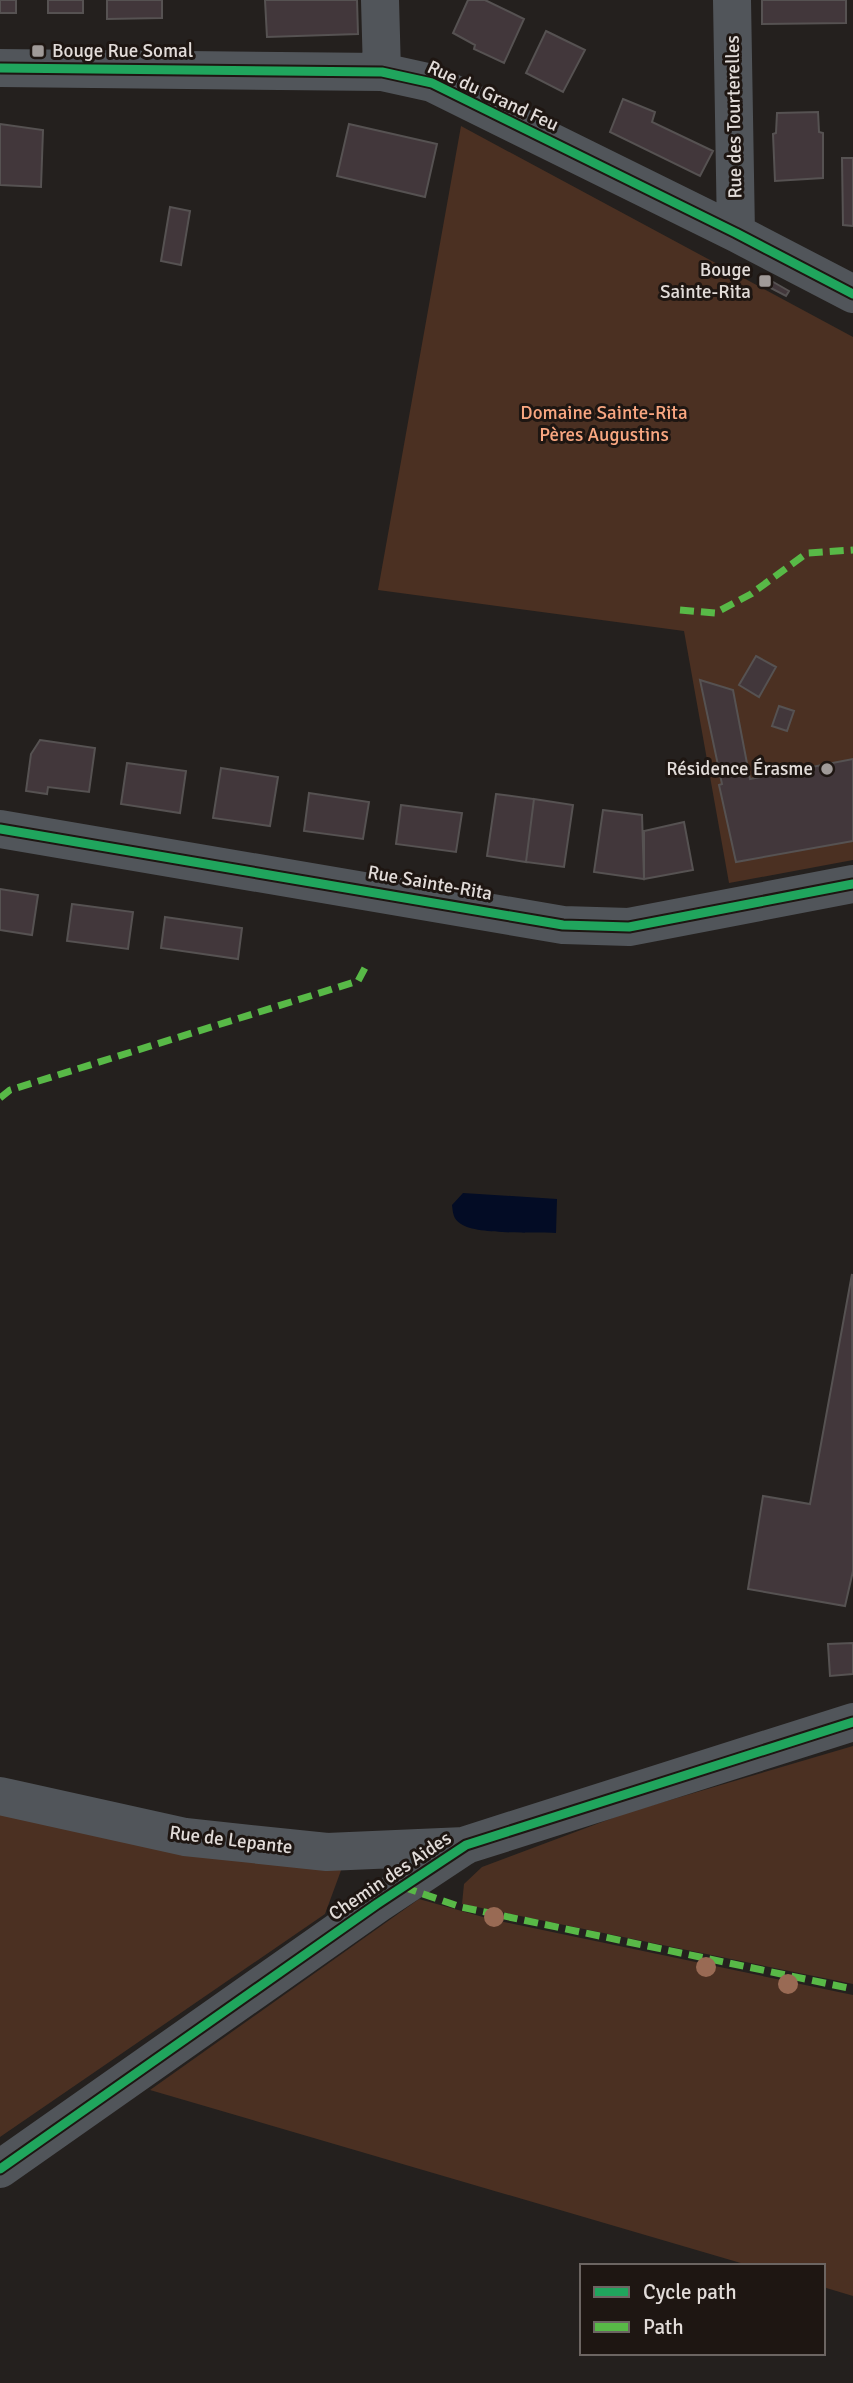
<svg xmlns="http://www.w3.org/2000/svg" width="853" height="2383" font-family="Signika,sans-serif">
<rect width="100%" height="100%" fill="#24201e"/>
<path fill="#4b3022" d="M461,126L853,337V860L729,883L684,631L378,590Z
M853,1746V1984L462,1904L464,1884L482,1867L626,1813Z
M0,1801L343,1865L325,1914L0,2137Z
M419,1899L490,1919L853,1995V2296L823,2287V2266H751L150,2090Z"/>
<path fill="#030c25" d="M463,1193L557,1199L556,1233C534,1232 477,1235 461,1224C453,1219 453,1213 452,1205Z"/>
<path fill="#42373b" stroke="#565252" stroke-width="2" d="M0,0H16V13H0Z
M48,0H83V13H48Z
M107,0H162V18L107,19Z
M265,0H357L358,34L267,37Z
M468,0H485L524,19L504,63L474,49L475,45L453,33Z
M762,0H846V23L762,24Z
M546,31L585,50L563,92L526,73Z
M623,99L655,112L652,122L713,151L700,176L610,132Z
M818,112L819,132L823,133V178L775,181L773,134L776,133L777,113Z
M0,124L43,130L41,187L0,185Z
M349,124L437,144L425,197L337,176Z
M842,158H853V226L843,225Z
M170,207L190,211L181,265L161,261Z
M768,279L789,291L786,296L765,285Z
M756,656L776,667L759,697L739,685Z
M700,680L733,690L750,779L853,759V841L736,862L719,785L722,784Z
M779,706L794,711L787,731L772,726Z
M40,740L95,748L89,792L48,787L47,794L26,791L31,754Z
M127,763L186,771L180,813L121,804Z
M221,768L278,777L270,826L213,818Z
M309,793L369,802L363,839L304,831Z
M496,794L534,799L526,862L487,856Z
M534,799L573,805L564,867L526,862Z
M401,805L462,813L456,852L396,844Z
M603,810L642,815L644,879L594,872Z
M684,822L693,870L644,879V831Z
M0,889L38,895L32,935L0,930Z
M72,904L133,912L128,949L67,941Z
M165,917L242,928L238,959L161,948Z
M852,1274L853,1571L845,1606L748,1589L763,1496L810,1504Z
M853,1643V1674L830,1676L828,1644Z"/>
<g fill="none" stroke-linecap="round" stroke-linejoin="round">
<path stroke="#51555a" stroke-width="38" d="M380,0L382,72
M732,0L736,233
M0,68L382,72L432,83L736,233L853,294
M0,829L563,925L629,927L853,884
M0,1796L185,1837L327,1852L465,1846
M0,2169L377,1904L466,1845L853,1722"/>
<path stroke="#58b947" stroke-width="7" stroke-dasharray="14 7" stroke-linecap="butt" d="M680,610L715,613L751,594L807,553L853,550
M0,1098L10,1090L358,981L365,968
M403,1887L461,1907L853,1989"/>
<defs>
<path id="cycleway" d="M0,68L382,72L432,83L736,233L853,294
M0,829L563,925L629,927L853,884
M0,2169L377,1904L466,1845L853,1722"/>
</defs>
<use href="#cycleway" stroke="#1e1612" stroke-width="13"/>
<use href="#cycleway" stroke="#20a55d" stroke-width="9"/>
</g>
<g fill="#996a54">
<circle cx="494" cy="1917" r="10"/>
<circle cx="706" cy="1967" r="10"/>
<circle cx="788" cy="1984" r="10"/>
</g>
<g fill="#a09a98" stroke="#1e1612" stroke-width="2.5">
<rect x="31" y="44" width="14" height="14" rx="3.5"/>
<rect x="758" y="274" width="14" height="14" rx="3.5"/>
<circle cx="827" cy="769" r="7"/>
</g>
<g text-anchor="middle" dominant-baseline="central" stroke-width="6" stroke-linejoin="round" paint-order="stroke">
<g font-size="19" fill="#e2dcd9" stroke="#1e1612" text-anchor="end">
<text x="52" y="51" text-anchor="start">Bouge Rue Somal</text>
<text x="751" y="270">Bouge<tspan x="751" dy="22">Sainte-Rita</tspan></text>
<text x="813" y="769">Résidence Érasme</text>
</g>
<g font-size="19" fill="#e2dcd9" stroke="#1e1612">
<text transform="translate(493 96) rotate(25)">Rue du Grand Feu</text>
<text transform="translate(734 117) rotate(-91)">Rue des Tourterelles</text>
<text transform="translate(430 883) rotate(10)">Rue Sainte-Rita</text>
<text transform="translate(231 1840) rotate(7)">Rue de Lepante</text>
<text transform="translate(390 1876) rotate(-34)">Chemin des Aides</text>
</g>
<g font-size="19" fill="#f9a781" stroke="#1e1612">
<text x="604" y="413">Domaine Sainte-Rita<tspan x="604" dy="22">Pères Augustins</tspan></text>
</g>
</g>
<rect x="580" y="2264" width="245" height="91" fill="#1e1612" stroke="#6c6562" stroke-width="2"/>
<rect x="594" y="2287" width="35" height="10" fill="#20a55d" stroke="#6c6562" stroke-width="2"/>
<text x="643" y="2299" font-size="21" fill="#e2dcd9">Cycle path</text>
<rect x="594" y="2322" width="35" height="10" fill="#58b947" stroke="#6c6562" stroke-width="2"/>
<text x="643" y="2334" font-size="21" fill="#e2dcd9">Path</text>
</svg>
